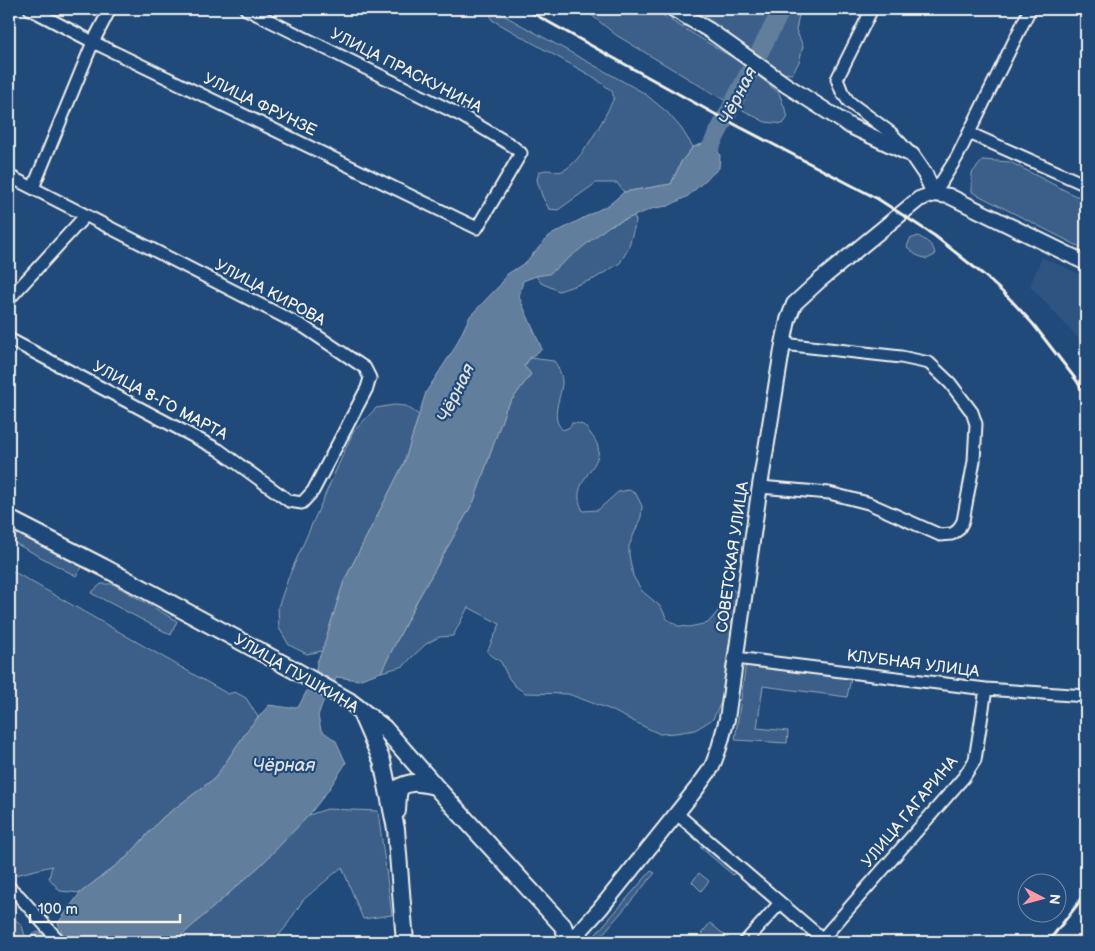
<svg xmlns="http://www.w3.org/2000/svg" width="1095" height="951" font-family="'Balsamiq Sans',sans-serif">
<rect width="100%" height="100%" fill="#1f4a7a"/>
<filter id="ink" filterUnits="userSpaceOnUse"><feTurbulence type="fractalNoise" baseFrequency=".02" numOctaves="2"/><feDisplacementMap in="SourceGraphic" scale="10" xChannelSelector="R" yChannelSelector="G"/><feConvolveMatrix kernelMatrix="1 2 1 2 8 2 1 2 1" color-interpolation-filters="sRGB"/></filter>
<g filter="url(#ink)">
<path fill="#2d5581" d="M1042,257L1086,277V350L1081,341L1030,286Z"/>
<path fill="#3a5f88" stroke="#97a8b8" d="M584,9H652L745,65L779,93L788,117L783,124L765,122L717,96L616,35Z
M687,9H800L796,30L803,46L799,62L792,74L781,73Z
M494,10L644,93L667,112L681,128L693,147L681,162L671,184L624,192L617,183H596L558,210L549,209L542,196L537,180L539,172C541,171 545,170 546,170C552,170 557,173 562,171C581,164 606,115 614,98L612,91L595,78L492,20L490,13Z
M983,160L1010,162L1076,196H1086V250L972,192V173Z
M634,216L636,221L628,249L620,263L594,279L559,291L541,283L536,276L609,226Z
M918,236C925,240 935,245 935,255L927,259L916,255L907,247L910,239Z
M530,358L554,361C559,368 562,375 562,383C561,399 549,418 563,430L570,427L572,423C582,423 585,425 590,433C593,437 597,442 598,447C603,468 567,482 583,511L598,510L618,492L629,490L636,494L642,506L641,517L629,546V555L633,576L642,591L661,607L667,619L678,626L689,627L708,623L718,611L724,593L732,589L736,592L739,604L724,696L713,719L695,730L676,733L660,734L649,729L609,709L568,694L525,693L515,686L508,677L501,662L487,652L500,624L468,607L453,636L439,637L426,644L411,658L404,666L381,672L418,599L474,501L506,408L531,374L524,367Z
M394,405L406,406L419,415L404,463L344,581L322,651L307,654L289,645L279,628L278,607L289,576L353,432L376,408Z
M9,529L83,566L76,576L9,540Z
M9,569L228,694L235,692L246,698L258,717L249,728L215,778L162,818L128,856L80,893L60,891L49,878L52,866L11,876L9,874Z
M101,584H113L177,621L171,635L91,593Z
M746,663L851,678L847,697L763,686L757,728L788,731L787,743L735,740Z
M327,809L378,811L392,915L363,919L342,867L303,900L285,928L273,942H174L262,864L309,815Z
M720,844L745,864L733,875L700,847Z
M651,871L655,873L596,942H589Z
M699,873L709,881L701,891L692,882Z
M9,913L22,926L27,942H9Z
M710,923L733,942H709L701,934Z"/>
<path fill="#627e9d" stroke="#9cacbb" d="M714,140L720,156L719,168L688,196L668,206L654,208L609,226L549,274L536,276L523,281L519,297L542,349L530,358L524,366L531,374L506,408L474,501L418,599L381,672L358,680L337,677L322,704L318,716L321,730L336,741L346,763L327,792L309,815L262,864L174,942H68L64,938L58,923L80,893L128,856L162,818L215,778L249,728L269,705L290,708L299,706L315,675L317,662L322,651L344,581L404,463L426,392L454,349L470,316L501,284L506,275L526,262L549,236L610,204L624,192L671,184L681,162L693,147Z"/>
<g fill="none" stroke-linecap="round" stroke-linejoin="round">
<path stroke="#627e9d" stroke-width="18" d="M704,162L714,140L782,9
M36,942L40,940"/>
<defs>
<path id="minor" d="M30,9L93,42L477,228L521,153L511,145L462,116L246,9
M872,9L837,79L842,92L849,102L891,133L909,152
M969,133L1086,185
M9,176L304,327L365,368L370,378L367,388L313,491L302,503L289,501L219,450L9,339
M33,188L93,42L110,9
M934,194L957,157L1030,9
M9,299L86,215
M760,487L829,493L868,503L940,535L952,534L958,530L963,521L974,461L976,424L972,412L950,383L929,363L901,357L783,344
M736,658L986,689L1086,696
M677,814L826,942
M9,887L19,896L60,942
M822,939L964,777L975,760L986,689
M745,942L780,903"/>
<path id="tertiary" d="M673,9L709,30L786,85L850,126L912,155L925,174L934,194
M570,942L600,909L697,788L712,767L719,748L727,719L759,492L783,344L788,320L794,304L820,280L919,199L934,194L949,196L1086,263"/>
<path id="secondary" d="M9,519L103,567L296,671L349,701L384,728L435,786L563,926L569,942
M361,713L382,761L396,829L405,942
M397,811L398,795L400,787C414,780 420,783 435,786"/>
</defs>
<use href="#minor" stroke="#f4f1e8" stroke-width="15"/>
<use href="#tertiary" stroke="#f4f1e8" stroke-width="18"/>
<use href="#secondary" stroke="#f4f1e8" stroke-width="20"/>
<use href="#minor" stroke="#1f4a7a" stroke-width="11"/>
<use href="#tertiary" stroke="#1f4a7a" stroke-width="14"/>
<use href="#secondary" stroke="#1f4a7a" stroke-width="16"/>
<path stroke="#f4f1e8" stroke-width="3" d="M525,9L713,113L878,199L935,236L985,276L1010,299L1033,324L1077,381L1086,397
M1048,942L1077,905L1086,890
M1075,942L1086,930"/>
</g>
</g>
<g text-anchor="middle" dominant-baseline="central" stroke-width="4.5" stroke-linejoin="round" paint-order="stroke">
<g font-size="16" fill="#f4f1e8" stroke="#1f4a7a">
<text transform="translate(406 71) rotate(27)">УЛИЦА ПРАСКУНИНА</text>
<text transform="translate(260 105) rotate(26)">УЛИЦА ФРУНЗЕ</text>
<text transform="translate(270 293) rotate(28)">УЛИЦА КИРОВА</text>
<text transform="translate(160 401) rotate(28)">УЛИЦА 8-ГО МАРТА</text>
<text transform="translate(733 557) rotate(-82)">СОВЕТСКАЯ УЛИЦА</text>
<text transform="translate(913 664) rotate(7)">КЛУБНАЯ УЛИЦА</text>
<text transform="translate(296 674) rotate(30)">УЛИЦА ПУШКИНА</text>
<text transform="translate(910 812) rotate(-50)">УЛИЦА ГАГАРИНА</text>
</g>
<g font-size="18" font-style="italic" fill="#dee0dd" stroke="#1f4a7a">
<text transform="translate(738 96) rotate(-63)">Чёрная</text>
<text transform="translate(456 393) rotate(-64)">Чёрная</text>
<text x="284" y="765">Чёрная</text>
</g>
</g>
<rect width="1095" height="951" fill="none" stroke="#1f4a7a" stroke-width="30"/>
<rect x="15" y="15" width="1065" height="921" fill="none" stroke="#f4f1e8" stroke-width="2" filter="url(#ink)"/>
<g transform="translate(1042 898) rotate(96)"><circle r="24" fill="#1f4a7a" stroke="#748da6"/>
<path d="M0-4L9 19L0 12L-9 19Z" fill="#ff9aa2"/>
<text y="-8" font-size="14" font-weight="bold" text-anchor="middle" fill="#f4f1e8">N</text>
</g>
<path d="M30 914v8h150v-8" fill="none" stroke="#f4f1e8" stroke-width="2.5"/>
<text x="38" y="914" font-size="15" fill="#f4f1e8" stroke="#1f4a7a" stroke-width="4" paint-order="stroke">100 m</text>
</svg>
